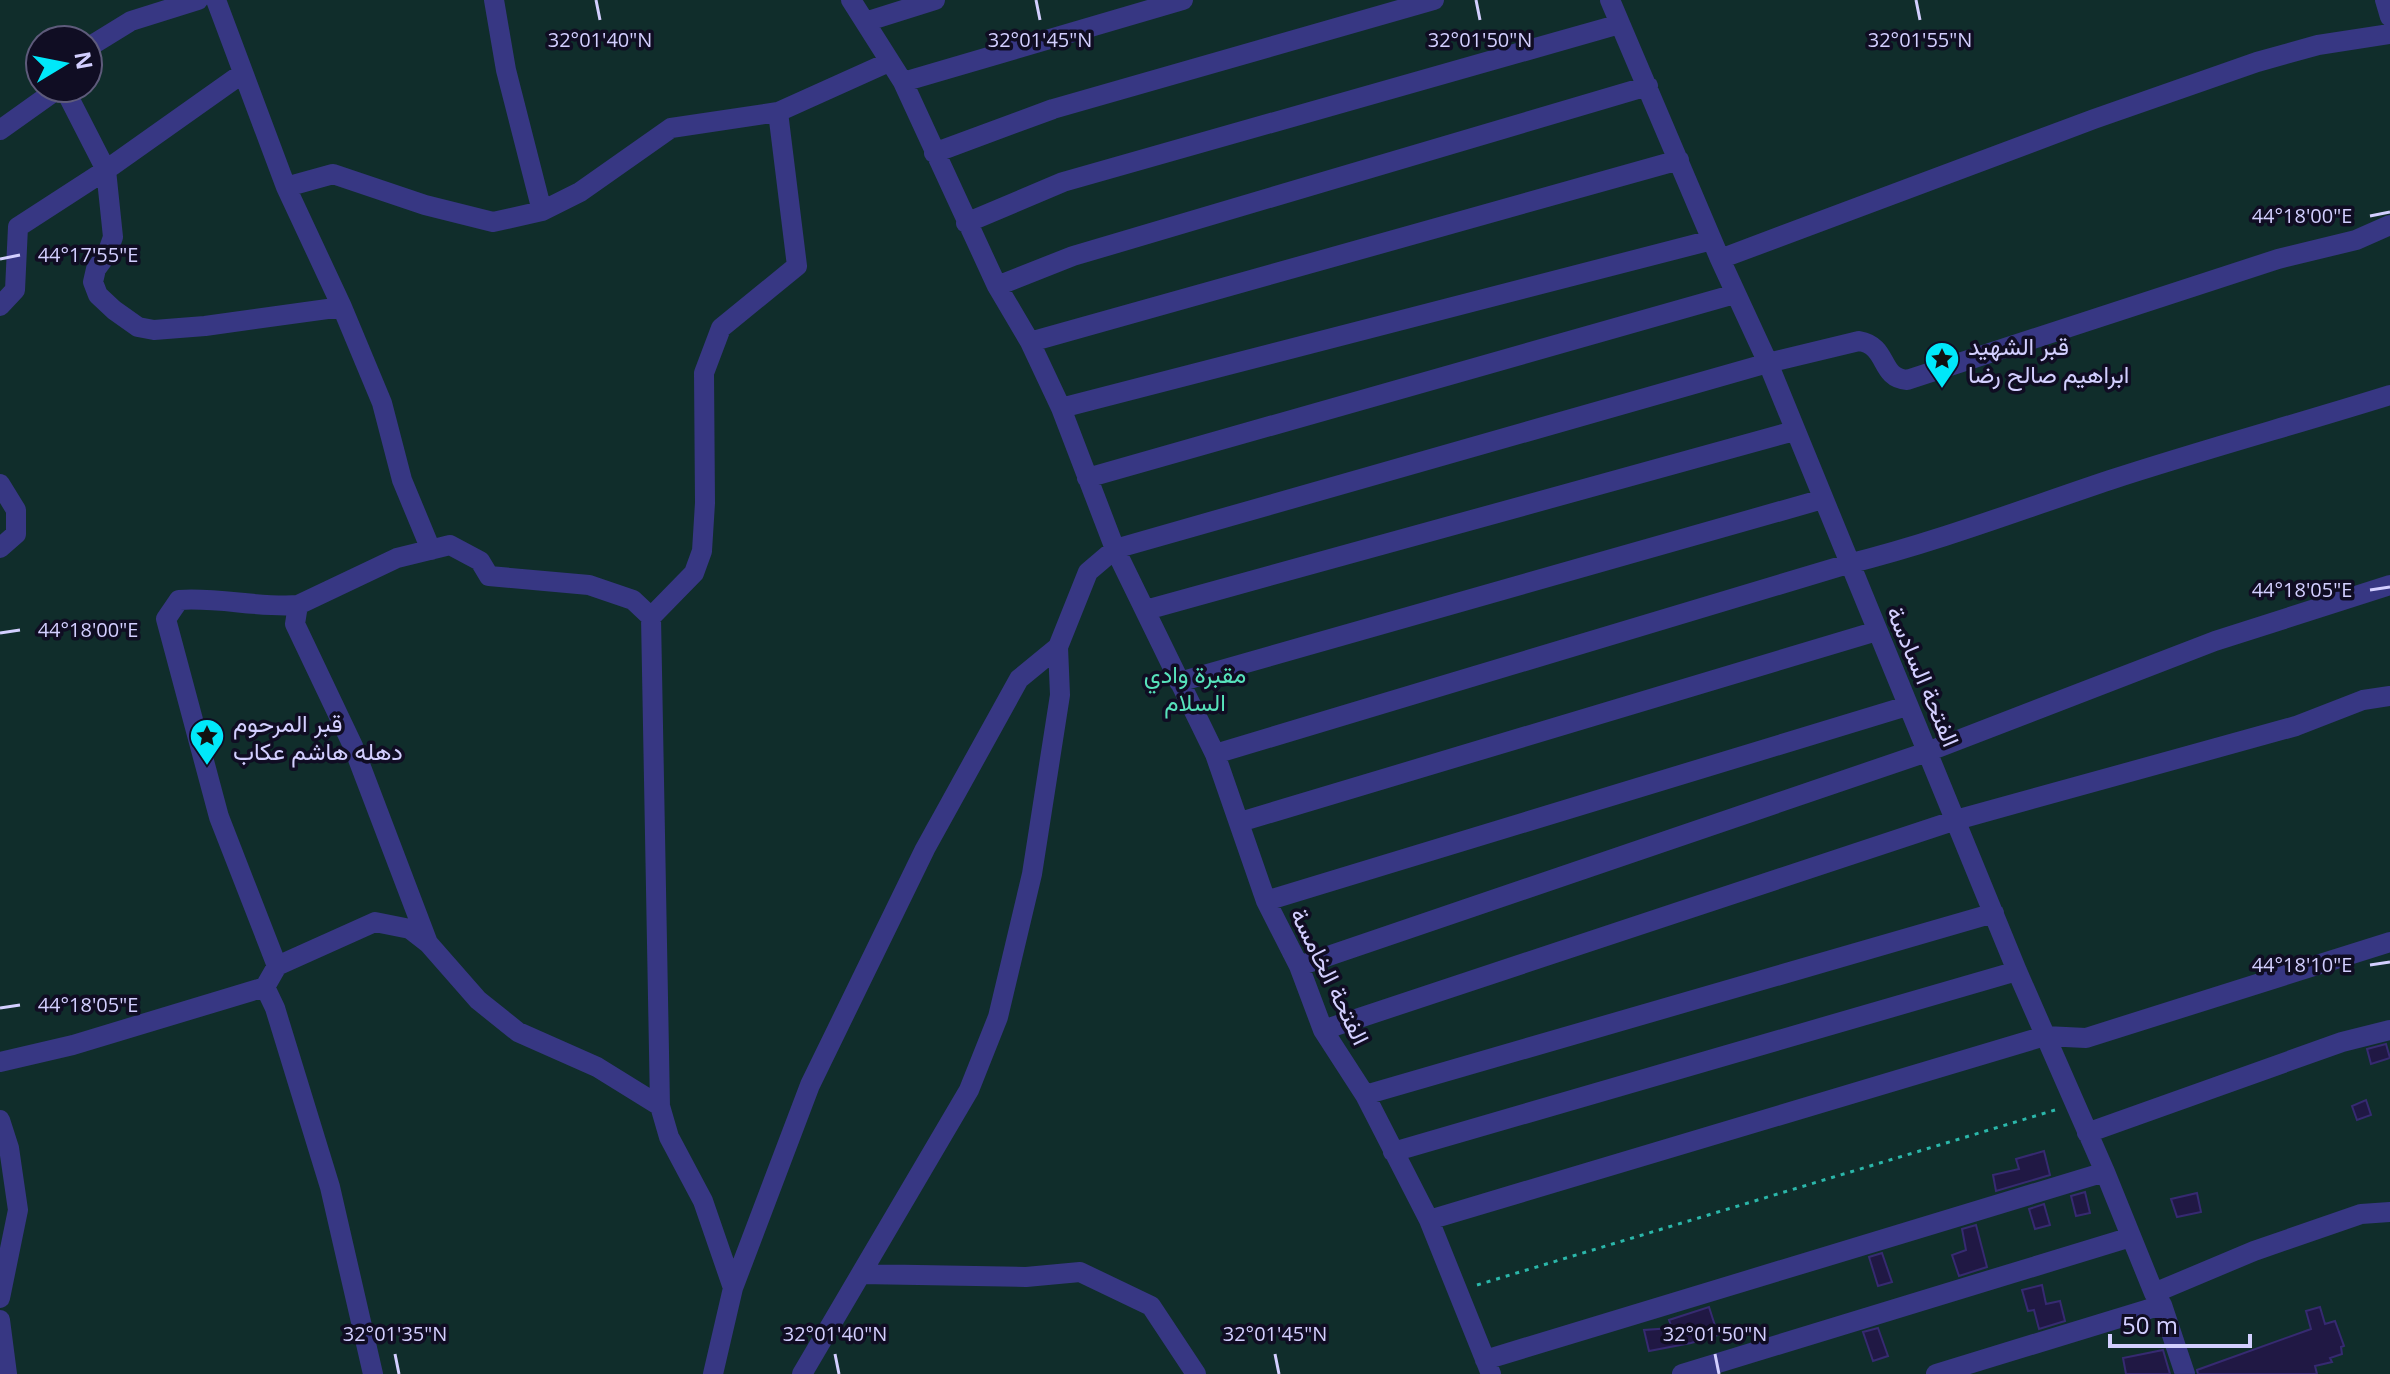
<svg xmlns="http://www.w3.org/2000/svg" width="2390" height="1374" font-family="'Open Sans',Vazirmatn,sans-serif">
<rect width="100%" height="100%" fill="#100d23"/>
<path fill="#102d2b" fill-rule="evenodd" d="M0,0H2390V1374H0ZM40,40H88V88H40Z"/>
<path fill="#201844" stroke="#362a71" stroke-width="2" d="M2386,1044L2390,1058L2371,1064L2367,1049Z
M2366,1100L2371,1115L2357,1120L2352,1106Z
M2044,1151L2050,1175L1996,1191L1993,1175L2019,1169L2016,1159Z
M2085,1192L2090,1213L2076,1216L2071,1196Z
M2197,1193L2201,1212L2177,1217L2171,1199Z
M2044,1204L2050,1225L2035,1229L2029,1209Z
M1976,1225L1987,1267L1959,1276L1952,1255L1966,1250L1962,1229Z
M1882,1253L1892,1282L1878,1286L1869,1257Z
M2042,1285L2046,1304L2060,1301L2065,1321L2039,1329L2034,1310L2028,1311L2022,1290Z
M1709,1307L1718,1335L1691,1343L1649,1351L1644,1330L1672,1328L1669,1320Z
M2320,1307L2325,1324L2335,1321L2344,1346L2341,1347L2342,1354L2330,1358L2332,1362L2315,1366L2317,1374H2198L2197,1370L2311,1329L2306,1311Z
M1878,1328L1888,1356L1873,1361L1863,1332Z
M2163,1350L2170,1374H2126L2123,1358Z"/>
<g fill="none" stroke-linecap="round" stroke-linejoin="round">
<path stroke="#2bb7aa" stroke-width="3" stroke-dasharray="4 6" stroke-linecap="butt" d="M1477,1285L2055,1110"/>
<path stroke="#373783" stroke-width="20" d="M216,0L286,187L342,307L382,403L402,480L431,550
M494,0L506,70L542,211
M851,0L903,82L997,286L1030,342L1061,408L1115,549L1215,754L1266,901L1299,966L1323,1030L1365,1095L1429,1220L1491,1374
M1610,0L1720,259L1768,363L2017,971L2105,1172L2154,1293L2162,1305L2185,1374
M2385,0L2390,17
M865,22L935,0
M88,51L92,45L131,21L198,0
M903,82L1183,0
M64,88L106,170L113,237L107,254L96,269L93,282L98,295L114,310L138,327L154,330L205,326L342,307
M0,130L59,88
M934,153L1053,109L1434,0
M286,187L333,174L425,205L493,222L542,211L580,192L671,128L778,112L889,62
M966,223L1063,182L1620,24
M1720,259L2094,119L2257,62L2318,45L2390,34
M997,286L1073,256L1648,86
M0,306L15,290L18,227L106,170L243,73
M1030,342L1679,160
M1061,408L1712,240
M1087,478L1735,294
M0,484L16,510V534L0,548
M298,605C258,608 219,597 179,600L166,619L219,817L277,966L265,987L275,1008L330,1187L373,1374
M1146,610L1794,431
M651,617L694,573L702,551L705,503L704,373L721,328L797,266L778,112
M1179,682L1823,499
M1215,754L1848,564C1937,542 2023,509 2110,480C2202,450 2297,424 2390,395
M1240,822L1877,631
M1266,901L1907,706
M428,943L353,746L295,624L298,605L397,558L450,545L480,561L489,576L589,585L633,600L651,617L660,1106
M277,966L375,922L410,929L428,943L478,1000L518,1032L597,1067L660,1106L669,1137L703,1201L733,1288
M1299,966L1927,752L2215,641L2390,585
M1323,1030L1956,820L2296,726L2363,700L2390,696
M0,1062L73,1045L265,987
M1365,1095L1994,913
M0,1120L9,1148L18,1210L0,1298
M2087,1133L2342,1042L2390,1030
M1393,1152L2017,971
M1429,1220L2045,1036L2086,1038L2390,942
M861,1274L1026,1277L1080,1272L1151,1306L1196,1374
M2154,1293L2254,1251L2361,1214L2390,1212
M0,1320L7,1374
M1485,1360L2105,1172
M713,1374L733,1288L810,1085L925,849L1019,679L1058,647L1088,572L1115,549L1768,363L1859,341C1889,346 1879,378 1907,380L2278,259L2356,240L2390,225
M802,1374L969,1090L998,1017L1032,874L1060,695L1058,647
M1682,1374L2131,1237
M1936,1374L2162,1305"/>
</g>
<path fill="none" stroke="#d3cfff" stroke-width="3" d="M596,0L600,20M1036,0L1040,20M1476,0L1480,20M1916,0L1920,20M2370,216L2390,212M0,259L20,255M2370,590L2390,587M0,633L20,630M2370,965L2390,962M0,1008L20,1005M395,1354L399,1374M835,1354L839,1374M1275,1354L1279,1374M1715,1354L1719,1374"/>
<defs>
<symbol id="sight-pin" viewBox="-11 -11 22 30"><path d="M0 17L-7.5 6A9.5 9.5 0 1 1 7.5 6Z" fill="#00e8fa" stroke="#100d23"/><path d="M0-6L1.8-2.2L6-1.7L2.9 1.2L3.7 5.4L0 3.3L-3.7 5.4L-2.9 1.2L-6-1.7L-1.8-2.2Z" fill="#111"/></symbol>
</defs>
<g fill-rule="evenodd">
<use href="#sight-pin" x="1922" y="339" width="40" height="54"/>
<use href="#sight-pin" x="187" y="716" width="40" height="54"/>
</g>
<g text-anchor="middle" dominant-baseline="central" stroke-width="7" stroke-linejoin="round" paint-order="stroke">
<g font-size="24" fill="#d3cfff" stroke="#100d23" text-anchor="start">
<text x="1968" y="345">قبر الشهيد<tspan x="1968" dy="28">ابراهيم صالح رضا</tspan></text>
<text x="233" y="722">قبر المرحوم<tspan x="233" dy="28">دهله هاشم عكاب</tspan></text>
</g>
<g font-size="24" fill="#57e2bb" stroke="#100d23">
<text x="1195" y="673">مقبرة وادي<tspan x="1195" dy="28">السلام</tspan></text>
</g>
<g font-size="24" fill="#d3cfff" stroke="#100d23">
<text transform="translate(1924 676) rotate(67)">الفتحة السادسة</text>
<text transform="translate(1331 976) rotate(64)">الفتحة الخامسة</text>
</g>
</g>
<g font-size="20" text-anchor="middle" fill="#d3cfff" stroke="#100d23" stroke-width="7" stroke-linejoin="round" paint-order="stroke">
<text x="600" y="47">32°01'40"N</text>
<text x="1040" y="47">32°01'45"N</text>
<text x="1480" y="47">32°01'50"N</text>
<text x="1920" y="47">32°01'55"N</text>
<text x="2302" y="223">44°18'00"E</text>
<text x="88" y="262">44°17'55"E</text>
<text x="2302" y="597">44°18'05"E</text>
<text x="88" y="637">44°18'00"E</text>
<text x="2302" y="972">44°18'10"E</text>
<text x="88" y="1012">44°18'05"E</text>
<text x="395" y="1341">32°01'35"N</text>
<text x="835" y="1341">32°01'40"N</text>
<text x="1275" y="1341">32°01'45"N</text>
<text x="1715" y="1341">32°01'50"N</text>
</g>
<g transform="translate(64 64) rotate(80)"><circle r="38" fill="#100d23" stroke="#5e5b7b" stroke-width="2"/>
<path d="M0-6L14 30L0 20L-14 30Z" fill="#00e8fa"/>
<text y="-12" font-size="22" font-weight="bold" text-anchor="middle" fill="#d3cfff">N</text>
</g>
<path d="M2110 1334v12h140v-12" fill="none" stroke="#d3cfff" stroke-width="4"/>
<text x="2122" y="1334" font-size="24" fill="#d3cfff" stroke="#100d23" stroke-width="6" paint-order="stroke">50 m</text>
</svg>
